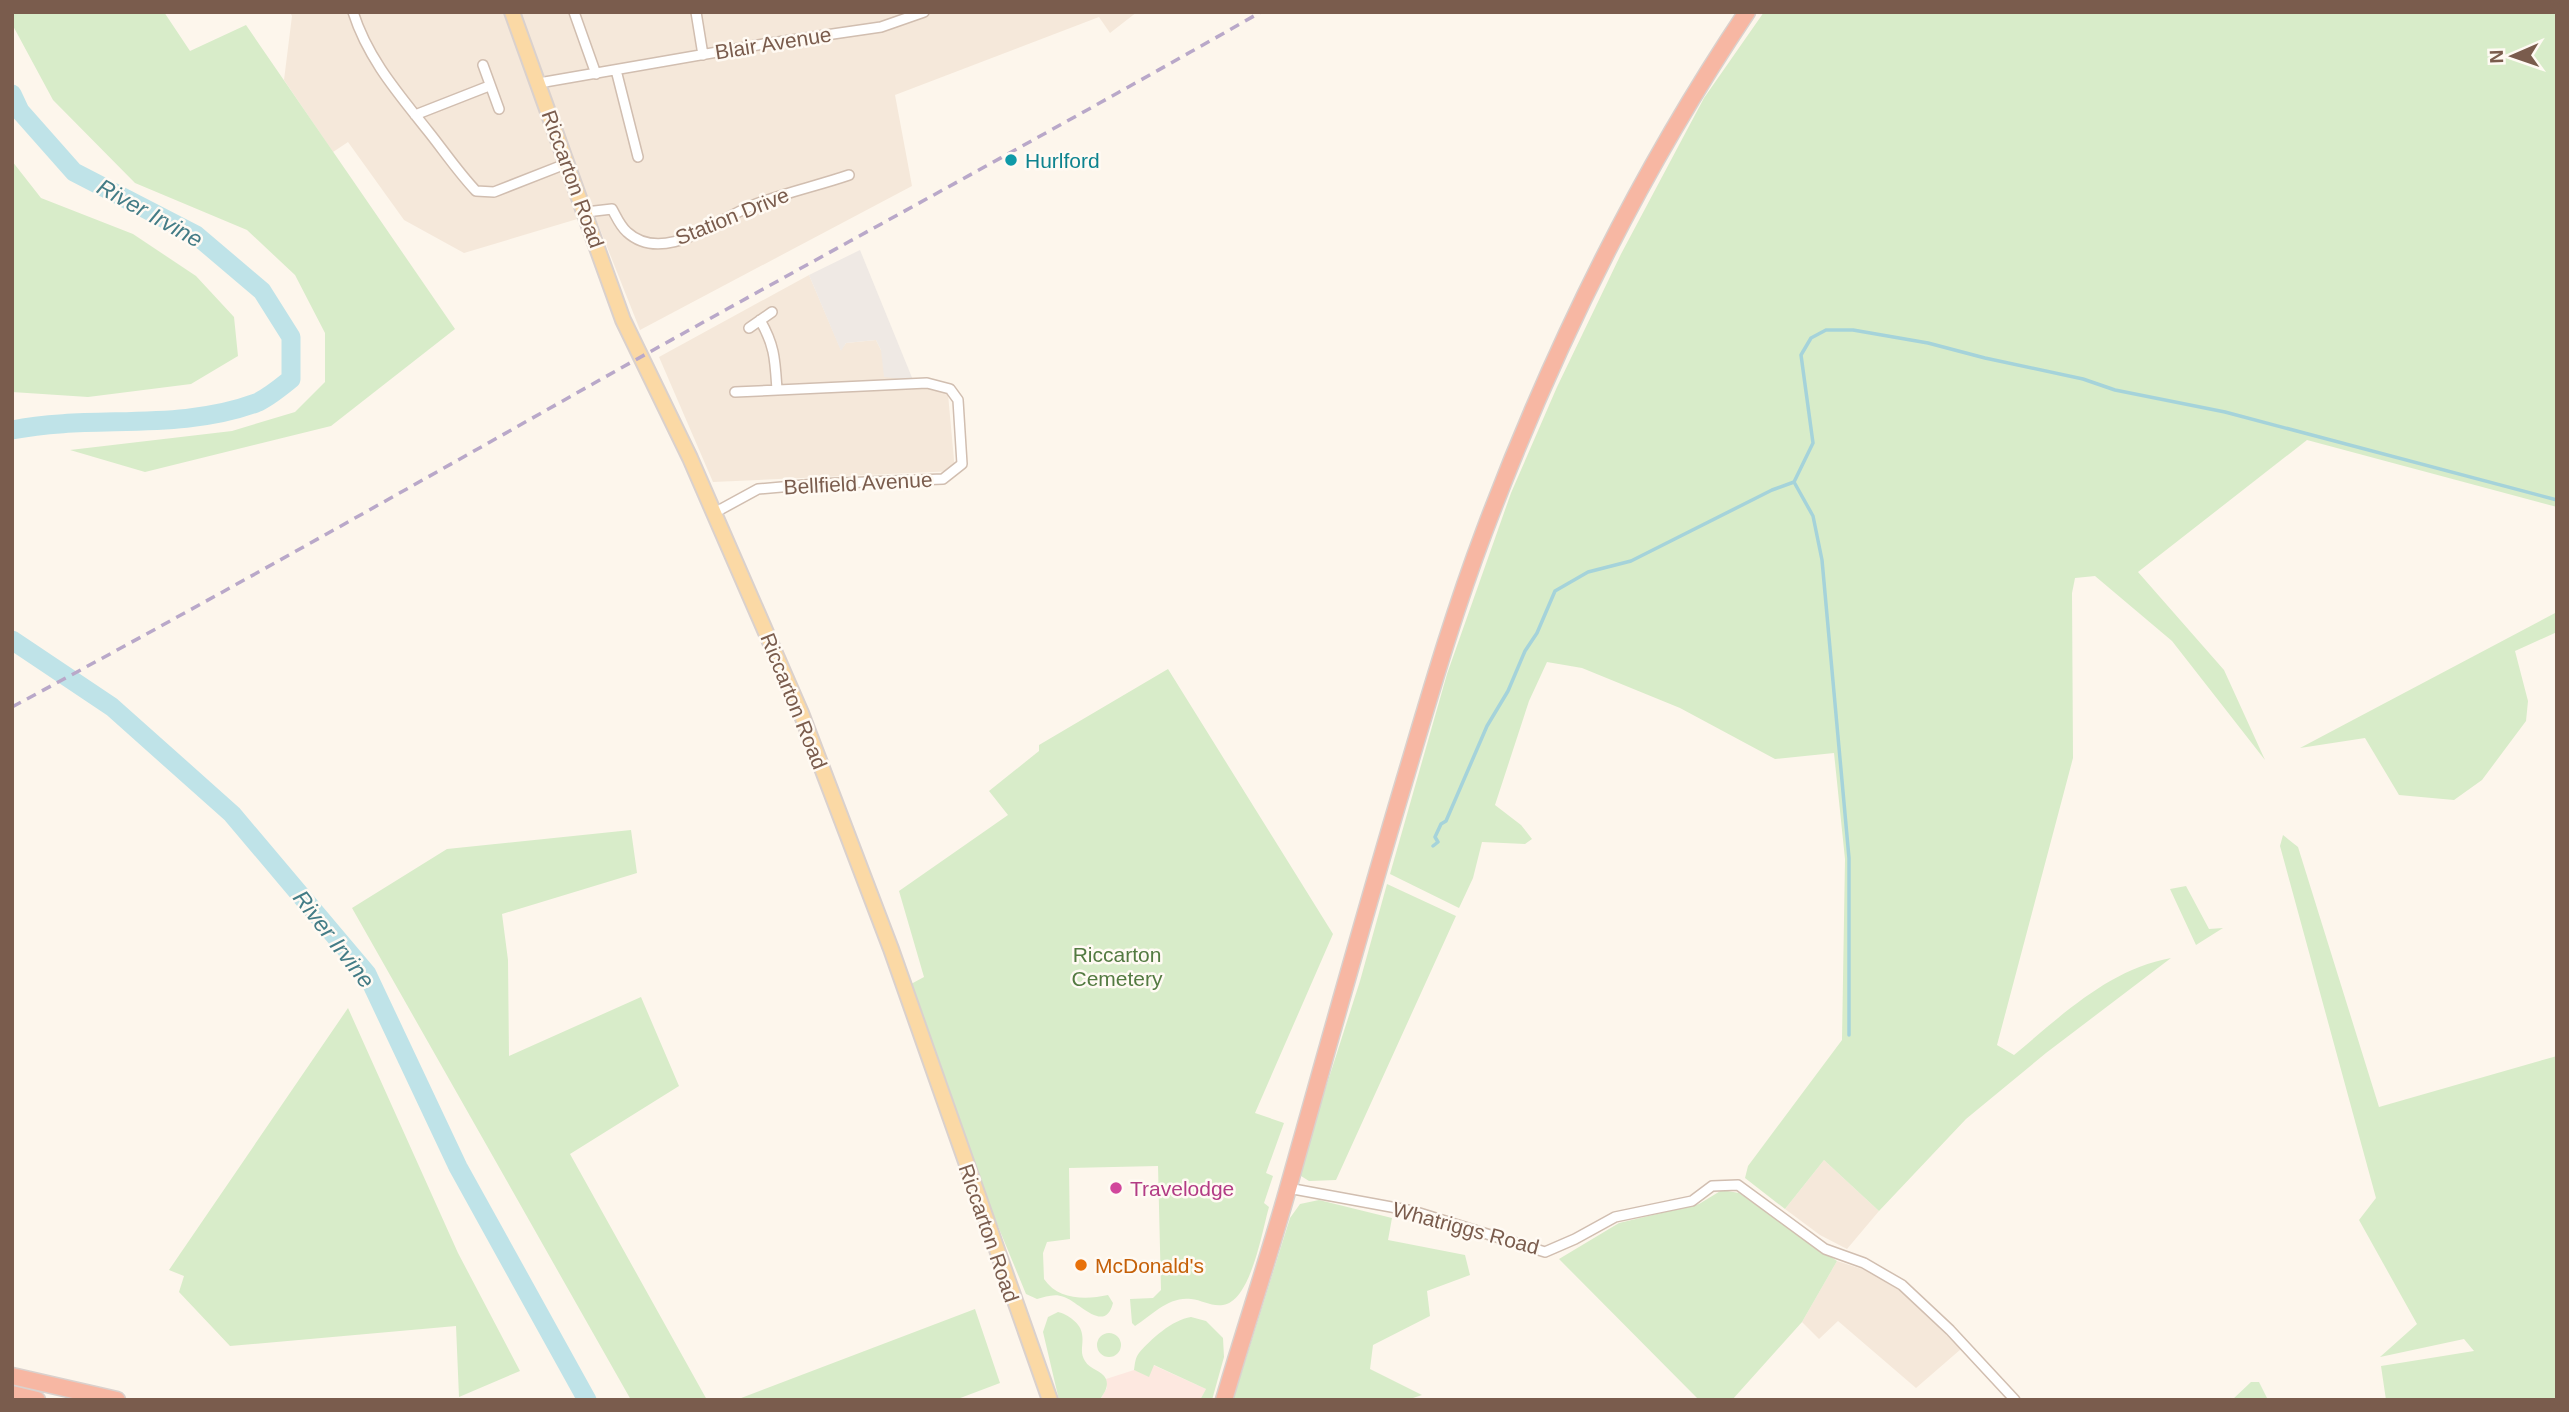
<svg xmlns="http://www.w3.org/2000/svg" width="2569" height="1412" font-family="Helvetica,sans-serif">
<rect width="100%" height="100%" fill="#fdf6ec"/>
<path fill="#f5e8da" d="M290,12H1137L1110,33L1099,17L895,95L912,186L640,330L594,214L464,253L404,220L348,142L333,152L284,80L292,16Z
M809,275L841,350L846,343L876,340L881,350L913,380L914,383H947L955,471L713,482L659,357Z
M1824,1160L1879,1211L1847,1249L1820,1235L1785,1209Z
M1837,1261L1868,1271L1900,1291L1961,1349L1916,1388L1838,1321L1819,1339L1802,1322Z"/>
<path fill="#fde8e0" d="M1153,1365L1206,1389L1200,1400H1100L1107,1388L1106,1379L1134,1370L1149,1376Z"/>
<path fill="#efe9e4" d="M860,250L913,380L884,377L881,350L876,340L846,343L841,351L809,275Z"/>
<path fill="#d8ecc9" d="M12,12H164L190,51L246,25L455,329L331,426L145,472L70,450L232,431L295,412L325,382V333L295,275L247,230L135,183L53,100L12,24Z
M1764,12H2557V507L2307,440L2138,572L2224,670L2265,760L2172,641L2095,576L2075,578L2072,593L2073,758L1997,1045L2014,1055C2061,1016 2109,969 2171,958L2046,1053L1966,1119L1879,1211L1824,1160L1785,1209L1745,1178L1748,1166L1842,1040L1845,859L1834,753L1775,759L1680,708L1582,668L1547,662L1529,701L1495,805L1521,825L1532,839L1525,844L1482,842L1473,878L1459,908L1390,874L1447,674L1511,493L1557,387L1621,254L1704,98Z
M12,161L41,198L133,234L196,276L234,317L238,356L191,384L88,397L12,392Z
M2557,612V632L2515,651L2528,701L2526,721L2482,780L2454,800L2399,795L2365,738L2300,748Z
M1168,669L1333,934L1255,1113L1284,1123L1266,1173L1273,1176L1264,1203L1269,1207C1262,1231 1251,1301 1223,1305C1212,1307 1202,1300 1191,1299C1169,1296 1152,1315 1135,1326L1132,1323L1130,1299L1153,1298L1161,1290L1158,1166L1069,1168L1070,1239L1047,1242L1043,1253L1044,1279C1058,1300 1086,1300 1108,1295L1113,1303C1105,1335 1078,1301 1064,1297C1054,1293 1046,1297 1037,1299L1026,1294L988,1202L911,984L924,977L899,891L1008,815L989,791L1039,751V745Z
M631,830L637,873L502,914L508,960L509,1056L641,997L679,1086L570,1154L707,1400H631L352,908L447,849Z
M2283,835L2298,847L2379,1107L2557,1056V1400H2386L2381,1366L2474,1351L2464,1339L2380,1357L2417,1324L2359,1220L2376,1198L2280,846Z
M1387,884L1456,916L1336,1180L1309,1181L1301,1176V1165L1360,981Z
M2186,886L2209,929L2223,928L2196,945L2170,889Z
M348,1008L458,1253L520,1371L459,1397L456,1326L230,1346L179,1292L184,1276L169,1270Z
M1722,1190L1739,1193L1837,1261L1802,1322L1732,1400H1699L1559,1259L1619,1223L1699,1204Z
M1319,1200L1392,1218L1388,1240L1465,1255L1470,1275L1427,1291L1430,1316L1373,1345L1370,1369L1422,1395L1407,1400H1233L1290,1218L1300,1204Z
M975,1309L1000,1383L955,1400H736Z
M1058,1312C1067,1314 1081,1323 1082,1334C1084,1344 1079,1352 1085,1361C1090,1370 1102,1370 1106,1379C1109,1387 1104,1393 1100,1400H1059L1043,1332L1048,1317Z
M1191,1317L1206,1321L1223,1338L1224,1357L1212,1400H1200L1206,1389L1154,1365L1149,1377L1134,1370C1135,1364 1135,1358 1139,1353C1151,1339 1172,1320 1191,1317Z
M1097 1345a12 12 0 1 1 24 0a12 12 0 1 1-24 0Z
M2251,1382H2259L2268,1400H2232Z"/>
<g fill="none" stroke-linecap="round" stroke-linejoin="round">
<path stroke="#a5d3da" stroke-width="3.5" d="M1433,846L1438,842L1435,837L1441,824L1446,821L1487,726L1508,691L1525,651L1537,633L1555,591L1588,572L1631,561L1772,490L1794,482
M1849,1035V858L1822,560L1813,516L1794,482L1813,443L1801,355L1811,338L1826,330H1853L1928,343L1985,358L2083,379L2115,390L2225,412L2557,500"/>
<path stroke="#bfe3e8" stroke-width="19" d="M12,94L20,111L74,172L196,235L262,291L291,337V379C281,387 268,398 256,403C178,432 92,414 12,430
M12,640L112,707L232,814L367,974L458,1167L587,1400"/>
<defs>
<path id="street" d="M353,12C368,59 398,93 428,131C444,151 458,172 476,191L494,192L568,163
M574,12L596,74
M696,12L703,55
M483,65L499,109
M616,70L638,157
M539,83L764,44L881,27L924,12
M415,115L489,86
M586,212L612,209C616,216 620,226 627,232C663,265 717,220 751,206C783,193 817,186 849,175
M760,320C775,346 775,360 777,390
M749,328L772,312
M714,513L758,489L815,484L943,479L962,464L958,400L950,389L927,383L735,392
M1288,1188L1413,1211L1545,1252L1575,1239L1615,1217L1692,1201L1712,1186L1738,1185L1825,1249L1864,1263L1902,1285L1950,1330L2015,1400"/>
<path id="primary" d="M512,12L623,320L690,458L801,713L891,949L1050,1400"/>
<path id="highway" d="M12,1376L117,1400
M12,1394L37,1400
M1224,1400C1245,1328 1269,1257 1289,1185C1327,1050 1364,916 1404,782C1429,698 1453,614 1484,532C1552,351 1639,173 1747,12"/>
</defs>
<use href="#street" stroke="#d1beb0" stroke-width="12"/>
<use href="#primary" stroke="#dad1cd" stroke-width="18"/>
<use href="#highway" stroke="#dad1cd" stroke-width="19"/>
<use href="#street" stroke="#fff" stroke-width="9"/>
<use href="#primary" stroke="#fbd9a5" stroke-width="14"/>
<use href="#highway" stroke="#f7b7a3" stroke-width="16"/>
<path stroke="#b9a8c9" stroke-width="3.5" stroke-dasharray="10 7" stroke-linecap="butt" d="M12,707C217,597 419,482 621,368C834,249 1049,133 1261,12"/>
</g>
<circle fill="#0f9aa8" stroke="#fffaf3" stroke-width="2.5" cx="1011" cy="160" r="7"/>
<circle fill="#d1479c" stroke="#fffaf3" stroke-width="2.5" cx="1116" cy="1188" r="7"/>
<circle fill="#e8710a" stroke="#fffaf3" stroke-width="2.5" cx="1081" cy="1265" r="7"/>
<g text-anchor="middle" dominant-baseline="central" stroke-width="5" stroke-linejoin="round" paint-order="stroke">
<g font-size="21" fill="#7a5c4d" stroke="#fffaf3">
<text transform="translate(773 43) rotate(-9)">Blair Avenue</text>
<text transform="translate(573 179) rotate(70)">Riccarton Road</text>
<text transform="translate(732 216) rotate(-22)">Station Drive</text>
<text transform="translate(858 483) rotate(-3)">Bellfield Avenue</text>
<text transform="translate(794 701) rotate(68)">Riccarton Road</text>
<text transform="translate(1466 1228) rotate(15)">Whatriggs Road</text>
<text transform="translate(989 1233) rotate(71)">Riccarton Road</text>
</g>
<g font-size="21" fill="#0d838f" stroke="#fffaf3" text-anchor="start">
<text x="1025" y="160">Hurlford</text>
</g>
<g font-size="21" fill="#537a41" stroke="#fffaf3">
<text x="1117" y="954">Riccarton<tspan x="1117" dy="24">Cemetery</tspan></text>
</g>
<g font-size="21" fill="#b23c85" stroke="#fffaf3" text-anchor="start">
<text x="1130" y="1188">Travelodge</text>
</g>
<g font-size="21" fill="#c56008" stroke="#fffaf3" text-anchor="start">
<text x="1095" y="1265">McDonald's</text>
</g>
<g font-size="23" font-style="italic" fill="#437c86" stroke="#fffaf3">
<text transform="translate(150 213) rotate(29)">River Irvine</text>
<text transform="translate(334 939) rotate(52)">River Irvine</text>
</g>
</g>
<rect width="2569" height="1412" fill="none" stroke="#7a5c4d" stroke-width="28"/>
<g transform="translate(2513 56) rotate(268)" stroke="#fffaf3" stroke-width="5" paint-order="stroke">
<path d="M0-5L12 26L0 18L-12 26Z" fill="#7a5c4d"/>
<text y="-10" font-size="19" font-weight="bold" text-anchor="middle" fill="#7a5c4d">N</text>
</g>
</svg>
